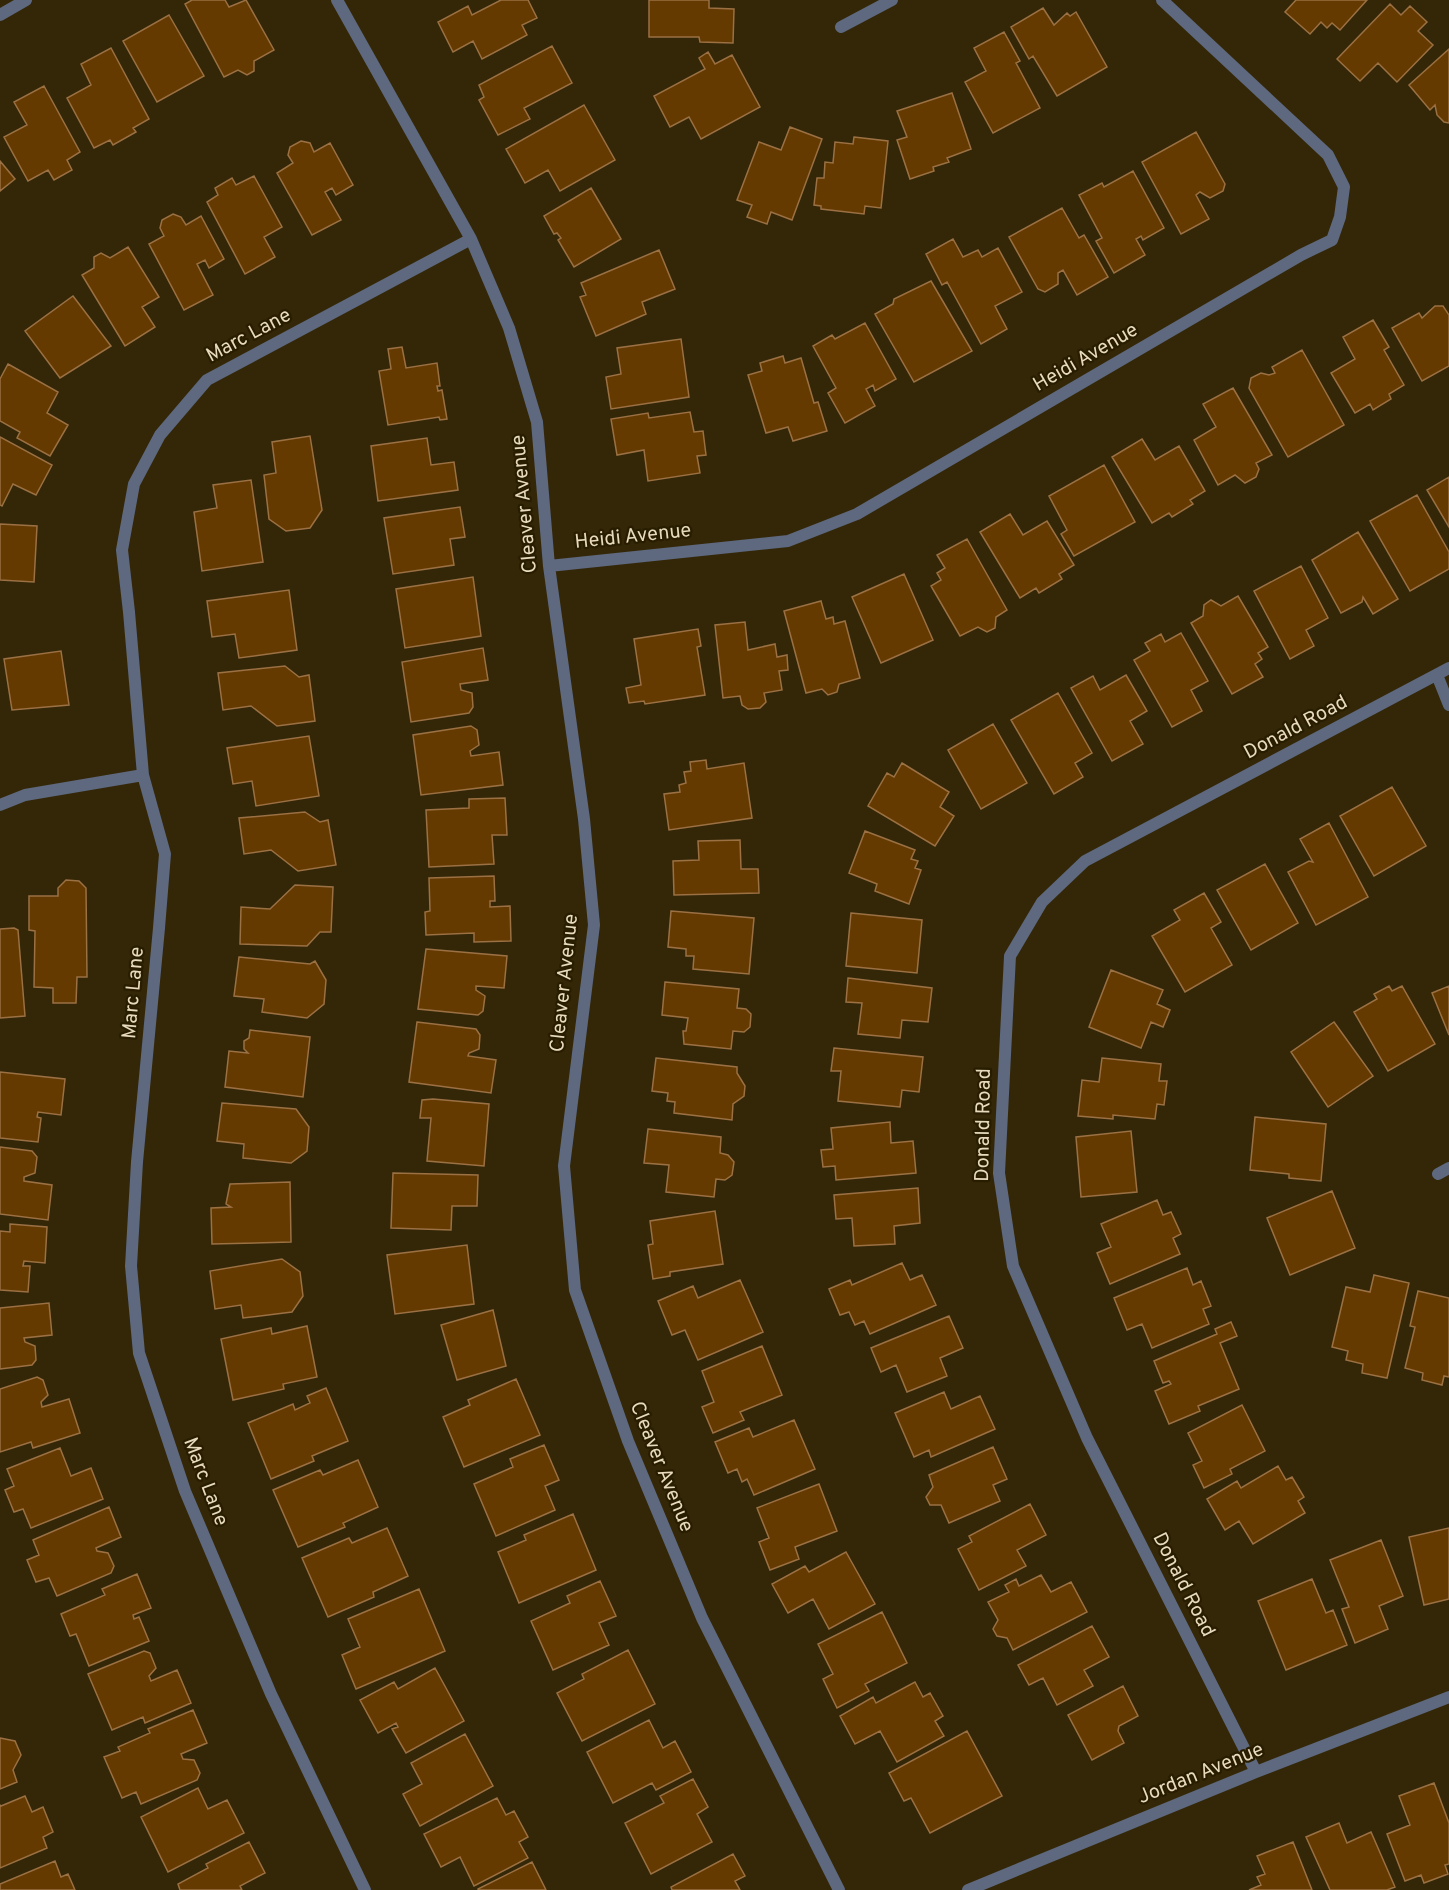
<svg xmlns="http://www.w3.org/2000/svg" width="1449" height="1890" font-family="Overpass,sans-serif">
<rect width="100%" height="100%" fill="#332708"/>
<path fill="#643a00" stroke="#9b7043" stroke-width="1.5" d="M192,0H225L229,7L246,0L274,50L254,61V71L247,75L238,70L224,77L185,4Z
M501,0H528L537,18L522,25L527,35L482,59L473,41L453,52L438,22L468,6L472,15Z
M649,0H709V8L734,9L733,43L700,42L699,37H649Z
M1296,0H1367L1340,30L1332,23L1327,28L1321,22L1310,34L1285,12Z
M1390,4L1401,15L1410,6L1427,22L1418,31L1433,45L1397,82L1378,63L1360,81L1337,59Z
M1043,8L1054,25L1067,13L1070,16L1076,12L1107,67L1057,96L1033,56L1029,59L1011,27Z
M169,15L204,76L157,102L123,41Z
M1004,32L1020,61L1016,63L1040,108L993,133L965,82L986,71L974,48Z
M552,46L572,83L524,108L530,119L498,135L479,100L484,97L479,85Z
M111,48L149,119L133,128L136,132L113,145L110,140L94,148L67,98L91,85L81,64Z
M1449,49V123L1444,122L1437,115L1435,105L1430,110L1409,85Z
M708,52L715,64L732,55L760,107L701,139L689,117L670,127L654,96L705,69L699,58Z
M44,86L80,152L67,160L72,170L54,180L48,170L28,181L4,137L27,125L14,102Z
M952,93L971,149L947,158L949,162L933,167L934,171L910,179L897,140L907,137L897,111Z
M584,105L615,160L560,191L548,170L525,183L506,149Z
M790,127L822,139L792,220L771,212L767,224L747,217L752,205L737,200L759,142L781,150Z
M1196,132L1225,184L1223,191L1210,198L1200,192L1196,195L1209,219L1181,234L1142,162Z
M854,137L888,141L881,208L865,206L864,214L821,209V206L814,205L817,178H824L825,162L833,163L835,142L853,144Z
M301,141L310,143L314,152L330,143L353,185L336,195L332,188L325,192L341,220L312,235L277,173L293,163L288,155L290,147Z
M0,161L15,179L0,191Z
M1133,171L1164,228L1143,240L1141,236L1136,239L1145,255L1114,273L1096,241L1102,238L1079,195L1102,183L1104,187Z
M254,176L282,227L264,237L275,257L245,274L207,202L218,195L215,188L232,178L236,185Z
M591,188L621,239L574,267L558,240L561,238L557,233L554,234L544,216Z
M1062,208L1079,238L1084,235L1108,277L1077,295L1063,270L1058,273V284L1045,292L1038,289L1009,237Z
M173,214L181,217L186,225L201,216L224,259L209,268L205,260L197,264L213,295L184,310L149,244L164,236L160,228L162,220Z
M953,239L963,257L978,250L982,257L998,248L1022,292L995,306L1007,329L981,344L947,282L942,285L926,254Z
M128,247L159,297L142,307L155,327L125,346L82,275L94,268V257L101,253L110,258Z
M659,250L675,289L642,302L646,314L596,336L580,297L586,295L581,283Z
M931,281L972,351L914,382L875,314L893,304L894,299Z
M73,296L111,346L60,378L25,331Z
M1435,306H1443L1449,315V366L1422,381L1392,328L1419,313L1422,318Z
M1373,320L1389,347L1384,350L1404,385L1389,394L1391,399L1373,410L1370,404L1355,413L1331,373L1355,359L1343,337Z
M865,323L896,379L875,391L873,385L866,389L875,406L845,423L828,393L836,388L813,346L832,335L835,339Z
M681,339L689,397L611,409L606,377L621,374L617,348Z
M402,347L406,368L437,363L440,386H437L438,391L442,390L447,419L440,420L439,417L388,425L379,371L391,369L388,349Z
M1302,350L1344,425L1288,457L1249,388L1251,378L1261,373L1269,375L1275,373L1272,367Z
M783,356L785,363L801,358L814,403L818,402L827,431L793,441L788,427L766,433L748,375L762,371L760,363Z
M8,364L58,392L47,413L68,425L50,456L17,438L20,432L0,421V379Z
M1233,388L1272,455L1256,463L1259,469L1256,477L1245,483L1235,475L1218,485L1194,440L1216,427L1203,404Z
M690,412L694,432L703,431L706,455L697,456L700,473L648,481L644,450L617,455L611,419L648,413L649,418Z
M310,436L322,510L310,528L286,531L269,519L264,475L276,473L272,442Z
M0,437L52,465L36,495L13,484L2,506L0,505Z
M427,438L431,465L454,462L458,490L378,501L371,446Z
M1142,439L1155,460L1179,446L1205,491L1190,500L1193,504L1172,517L1169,513L1152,523L1112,457Z
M1104,465L1135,522L1074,556L1061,534L1067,530L1049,496Z
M1449,477V527L1427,490Z
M251,480L263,562L202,571L194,512L217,508L213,485Z
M1417,495L1449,552V569L1410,591L1370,521Z
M460,507L465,537L450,539L454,565L393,574L384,518Z
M1010,514L1023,535L1047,521L1074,565L1059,574L1062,579L1039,593L1036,588L1020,598L980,532Z
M0,524L37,526L34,582L0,580Z
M1358,532L1398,599L1373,614L1363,597L1362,602L1341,613L1312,560Z
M967,539L1007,610L996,617L995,628L987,632L978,627L960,636L931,586L941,580L937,573L945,568L937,555Z
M1301,566L1328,618L1306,630L1314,646L1290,659L1254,591Z
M904,574L933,640L881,663L852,597Z
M473,577L481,636L405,648L396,589Z
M289,590L297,650L239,658L235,634L212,637L207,601Z
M1238,596L1268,647L1258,653L1262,659L1255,664L1263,677L1232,694L1191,623L1203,616L1204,605L1211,600L1221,606Z
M821,601L826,619L833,617L834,624L845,621L860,678L839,684L837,692L828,695L822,689L806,693L784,611Z
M745,622L748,650L775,644L777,657L787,655L788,670L779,671L782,690L764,693L766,702L760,708L748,709L742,705L740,696L723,698L715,625Z
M698,629L701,646L697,647L705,695L645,704L644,701L629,703L626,688L641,685L634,639Z
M1181,633L1208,681L1191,690L1202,711L1172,727L1134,660L1150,651L1145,643L1161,634L1165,642Z
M483,648L488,680L460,684L461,690L472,693L473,707L469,713L411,722L402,662Z
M61,651L69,705L12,710L4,659Z
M285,666L299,677L309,675L315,721L277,726L251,706L223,710L218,673Z
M1126,675L1147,711L1130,721L1143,744L1112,761L1071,688L1093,676L1100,690Z
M1058,693L1092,753L1075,763L1083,777L1054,794L1011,720Z
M993,724L1027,783L981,809L948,750Z
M471,726L477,730L479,745L470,751L471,756L499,752L503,785L421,795L413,735Z
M309,736L319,796L256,806L252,781L233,784L227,748Z
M706,760L707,769L744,763L752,818L669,830L664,794L680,792L679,785L686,783L684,772L691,771L690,762Z
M902,763L949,792L940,807L954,816L935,846L868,806L887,773L894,777Z
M1392,787L1426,846L1374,876L1340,816Z
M505,798L507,835H492L494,864L429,867L426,810L469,808V799Z
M305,812L320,822L328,820L336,865L298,871L271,850L244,854L239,818Z
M1329,823L1368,897L1316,925L1288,872L1309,861L1313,862L1300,839Z
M865,831L915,850L911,859L918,861L915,868L921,870L909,904L875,891L877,884L849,873Z
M740,840L741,869H758L759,893L674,895L673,861L699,860L698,841Z
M1265,864L1298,923L1251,950L1217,890Z
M494,876L495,901H490V907L510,906L511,941L474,942V933L426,935L425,912L430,911L429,878Z
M66,880L79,881L86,888L87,977H77L76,1003H53V988L34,987L35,931L29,930V896H58V888Z
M295,885L333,887L331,932H320L307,946L240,944L241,907L270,909Z
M1204,893L1221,922L1211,928L1232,965L1185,992L1152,936L1180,920L1174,910Z
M671,911L754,918L749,974L693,969L694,956H686V949L668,947Z
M851,913L922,920L917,973L846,966Z
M14,928L18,930L25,1016L0,1018V929Z
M426,949L507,956L504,988L476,986V990L485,996L483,1011L478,1015L418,1009Z
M239,957L310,964L315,961L326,980L324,1004L307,1018L262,1012L264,999L234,996Z
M1111,970L1163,990L1157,1004L1170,1010L1163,1027L1151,1022L1141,1048L1089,1027Z
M848,978L932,988L928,1022L902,1020L900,1038L858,1034L862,1003L846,1002Z
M665,982L739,989L737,1008L746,1009L751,1014L750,1027L744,1032L733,1031L731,1049L684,1044L683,1031H686L688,1018L662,1015Z
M1389,986L1392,991L1402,986L1435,1044L1388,1071L1354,1012L1377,999L1374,994Z
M1449,986V1035L1432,993Z
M417,1022L476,1029L480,1035L479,1049L469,1053L468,1056L496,1060L491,1093L409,1082Z
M1334,1022L1373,1076L1328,1107L1291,1052Z
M250,1030L310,1037L303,1097L225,1087L229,1051L248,1053L244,1049V1041L249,1038Z
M834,1048L923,1057L919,1092L902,1090L900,1107L838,1101L841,1071H831Z
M656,1058L737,1067V1073L745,1086L744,1096L733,1104L732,1120L674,1113L675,1102L667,1101L668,1093L652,1091Z
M1102,1058L1161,1064L1159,1081H1167L1164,1105L1157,1104L1155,1119L1113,1115V1119L1078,1116L1082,1080L1099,1082Z
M0,1072L65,1079L61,1115L38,1112L37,1117L41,1118L38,1142L0,1138Z
M433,1099L489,1104L484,1166L427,1161L431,1118H420L422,1100Z
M222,1103L296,1109L309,1127L307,1151L291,1163L243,1158L244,1144L217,1141Z
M1255,1117L1326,1124L1321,1181L1289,1178V1174L1250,1170Z
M890,1122L891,1143L913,1141L916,1173L836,1180L835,1166L823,1167L821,1150L833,1149L831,1128Z
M648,1129L721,1137L720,1153L728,1155L734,1162L732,1175L725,1180L716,1179L714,1197L666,1192L669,1165L644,1163Z
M1131,1131L1137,1192L1081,1197L1076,1137Z
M0,1147L32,1151L37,1157L35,1173L24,1177V1181L52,1185L48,1220L0,1214Z
M393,1173L478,1175L477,1206H452L451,1230L391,1228Z
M290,1182L291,1242L212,1244L211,1208L231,1207L226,1204L230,1184Z
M918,1188L920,1223L894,1226L895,1244L854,1246L852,1218L836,1219L834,1195Z
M1332,1191L1355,1248L1290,1275L1267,1218Z
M1157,1200L1163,1215L1171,1212L1181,1234L1173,1238L1180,1254L1110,1284L1097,1253L1111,1247L1101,1224Z
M715,1211L723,1264L670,1272V1276L653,1279L648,1245L653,1244L650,1221Z
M10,1224L47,1227L45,1263L24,1261L23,1266H30L28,1292L0,1290V1231L10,1232Z
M467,1245L474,1304L395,1314L387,1255Z
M282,1259L300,1272L303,1296L292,1312L243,1318L241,1305L215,1309L210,1271Z
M902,1263L910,1280L922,1275L936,1305L870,1334L864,1321L855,1325L849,1312L840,1315L829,1289L850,1280L852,1285Z
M1187,1268L1193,1285L1201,1281L1211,1306L1203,1309L1209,1324L1152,1348L1142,1324L1127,1330L1114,1298Z
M1374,1275L1409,1283L1387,1378L1362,1373L1363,1364L1346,1360L1348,1351L1332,1347L1346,1287L1370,1292Z
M740,1280L763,1332L698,1360L685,1330L672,1335L658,1301L693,1286L698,1298Z
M1418,1291L1449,1298V1377L1444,1376L1442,1385L1422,1380L1423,1373L1405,1368L1415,1327L1410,1326Z
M49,1303L52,1335L24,1338L25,1342L35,1346L36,1360L32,1365L0,1369V1308Z
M493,1310L506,1366L457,1380L441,1325Z
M949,1316L963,1348L940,1358L947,1376L907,1392L896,1365L881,1372L871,1348Z
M1231,1322L1237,1336L1220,1343L1239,1389L1198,1406L1200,1411L1169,1424L1155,1391L1171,1384L1169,1381L1163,1383L1154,1361L1217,1334L1215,1329Z
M307,1326L317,1377L283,1384L284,1389L233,1400L221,1339L271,1328L272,1334Z
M762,1346L782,1395L740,1412L744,1420L713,1433L702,1407L714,1402L702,1371Z
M37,1377L43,1380L48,1395L41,1402L42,1407L69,1399L80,1433L33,1448L31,1442L0,1452V1389Z
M516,1379L540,1435L464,1467L443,1417L470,1405L468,1400Z
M326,1388L348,1441L312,1456L314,1461L271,1479L248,1423L293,1404L295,1410L310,1403L307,1396Z
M944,1392L951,1409L980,1396L995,1429L931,1457L929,1450L914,1457L895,1413Z
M1242,1405L1265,1451L1230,1469L1232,1474L1204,1488L1193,1465L1202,1461L1188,1433Z
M794,1420L815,1469L754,1495L747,1479L742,1482L737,1469L728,1473L715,1442L749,1428L753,1437Z
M544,1445L559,1480L545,1486L555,1510L496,1536L474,1484L513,1467L510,1459Z
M993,1447L1007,1479L993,1485L1000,1501L949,1523L941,1505H930L926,1497L933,1487L929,1475Z
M60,1448L71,1476L91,1468L103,1499L31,1528L23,1509L14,1512L5,1490L14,1486L7,1469Z
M358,1460L378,1507L343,1523L345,1527L298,1547L273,1490L320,1470L323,1475Z
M1278,1466L1286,1480L1292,1477L1304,1497L1298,1501L1305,1513L1253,1544L1239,1521L1225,1530L1207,1499L1237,1481L1241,1488Z
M819,1484L837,1531L795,1547L799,1559L770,1570L759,1542L769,1538L757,1508Z
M1030,1504L1046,1535L1017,1550L1026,1566L979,1590L958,1549L972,1542L969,1536Z
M109,1507L121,1537L96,1548L97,1551L108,1553L114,1566L111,1573L57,1596L49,1578L36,1582L27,1560L39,1555L33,1540Z
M573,1514L596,1570L519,1603L498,1552L526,1540L524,1535Z
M387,1528L408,1576L373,1592L374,1597L328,1617L302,1558L349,1538L352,1543Z
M1449,1528V1599L1424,1605L1409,1537Z
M1381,1540L1403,1596L1379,1606L1388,1629L1355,1643L1342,1609L1349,1607L1330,1560Z
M846,1552L875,1604L829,1629L813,1599L788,1613L772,1584L805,1566L809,1572Z
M137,1574L151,1608L133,1615L134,1619L139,1617L149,1641L89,1666L76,1634L70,1636L61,1614L105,1595L102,1589Z
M1041,1575L1051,1592L1071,1582L1087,1612L1013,1650L1007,1638L997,1636L993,1629L998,1620L988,1602L1009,1592L1005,1585L1016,1579L1019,1586Z
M1312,1579L1326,1613L1333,1610L1347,1645L1286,1670L1258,1601Z
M600,1581L616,1616L599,1623L609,1645L553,1670L531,1621L570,1603L567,1596Z
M419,1589L445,1651L356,1689L342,1655L360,1647L348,1619Z
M882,1612L907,1663L865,1684L869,1691L837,1708L823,1679L833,1674L818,1644Z
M1092,1626L1109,1657L1084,1670L1093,1686L1057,1705L1043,1678L1029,1685L1018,1665Z
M628,1650L655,1704L582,1741L557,1693L584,1679L582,1674Z
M144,1651L150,1653L156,1668L149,1676L151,1681L177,1670L191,1703L145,1723L143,1717L112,1730L88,1674Z
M435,1668L464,1721L406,1753L392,1729L398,1727L396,1723L378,1733L360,1700L394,1682L398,1689Z
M915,1682L923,1697L930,1693L943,1716L935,1721L944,1736L897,1762L880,1731L855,1744L840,1716L873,1697L876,1703Z
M1123,1686L1138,1716L1119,1726L1118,1731L1124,1743L1092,1760L1068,1715Z
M193,1710L207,1743L181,1754L183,1759L194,1760L200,1773L197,1780L141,1804L136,1792L122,1798L104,1757L120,1751L118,1747L150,1733L148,1729Z
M649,1720L663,1748L675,1741L691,1772L656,1790L652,1783L613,1803L587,1752Z
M967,1731L1002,1796L930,1833L911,1798L904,1801L889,1773Z
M465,1734L493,1786L420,1826L403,1794L422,1784L411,1763Z
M0,1738L15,1741L21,1755L13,1770L17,1782L0,1789Z
M693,1779L708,1807L697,1814L712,1842L651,1874L625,1823L664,1803L660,1796Z
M1434,1783L1449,1823V1864L1445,1865L1448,1874L1424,1883L1421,1875L1405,1881L1387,1834L1410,1825L1399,1796Z
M198,1788L208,1809L227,1800L244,1833L168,1872L141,1817Z
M25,1796L32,1812L43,1807L53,1832L43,1837L47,1848L0,1868V1805L1,1806Z
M497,1798L506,1815L514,1811L528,1837L519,1842L528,1858L474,1886L460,1857L441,1867L424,1834Z
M1339,1823L1347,1843L1371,1832L1395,1887L1387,1890H1330L1306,1837Z
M249,1842L265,1873L240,1886L242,1890H180L178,1884L208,1868L206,1864Z
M1293,1842L1312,1890H1249L1261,1885L1257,1877L1265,1874L1257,1856Z
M733,1854L745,1876L735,1881L740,1890H672L671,1887Z
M55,1861L61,1877L68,1874L75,1890H0V1884Z
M532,1862L546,1890H478V1889Z"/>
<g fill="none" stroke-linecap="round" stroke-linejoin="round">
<path stroke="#5e687e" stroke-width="12" d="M337,0L471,239L509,328L537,422L549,566L584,819L594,925L564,1166L575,1290L628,1441L702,1618L839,1890
M0,15L26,0
M841,27L892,0
M549,566L788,541L857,514L1301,255L1332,240L1340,217L1344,187L1328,155L1162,0
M1437,675L1449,705
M0,805L25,795L143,775
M1438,1174L1449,1168
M1256,1772L1087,1438L1013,1266L999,1173L1010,956L1042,902L1085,861L1449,668
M365,1890L271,1694L185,1491L139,1353L131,1266L137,1162L159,928L165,854L143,775L129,612L122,550L134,484L160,435L207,380L471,239
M968,1890L1256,1772L1449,1697"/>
</g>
<g text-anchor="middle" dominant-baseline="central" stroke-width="4.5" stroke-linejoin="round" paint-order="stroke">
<g font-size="20" fill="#e7dabd" stroke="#291d00">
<text transform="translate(249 336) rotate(-28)">Marc Lane</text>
<text transform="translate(1086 358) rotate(-30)">Heidi Avenue</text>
<text transform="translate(525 504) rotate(-95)">Cleaver Avenue</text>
<text transform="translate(633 537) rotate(-6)">Heidi Avenue</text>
<text transform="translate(1296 728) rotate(-28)">Donald Road</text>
<text transform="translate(565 983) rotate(-84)">Cleaver Avenue</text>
<text transform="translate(134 993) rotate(-85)">Marc Lane</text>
<text transform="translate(984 1125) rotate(-89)">Donald Road</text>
<text transform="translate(661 1467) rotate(68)">Cleaver Avenue</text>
<text transform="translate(205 1482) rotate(69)">Marc Lane</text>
<text transform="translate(1183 1585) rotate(63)">Donald Road</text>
<text transform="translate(1201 1774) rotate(-22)">Jordan Avenue</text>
</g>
</g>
</svg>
